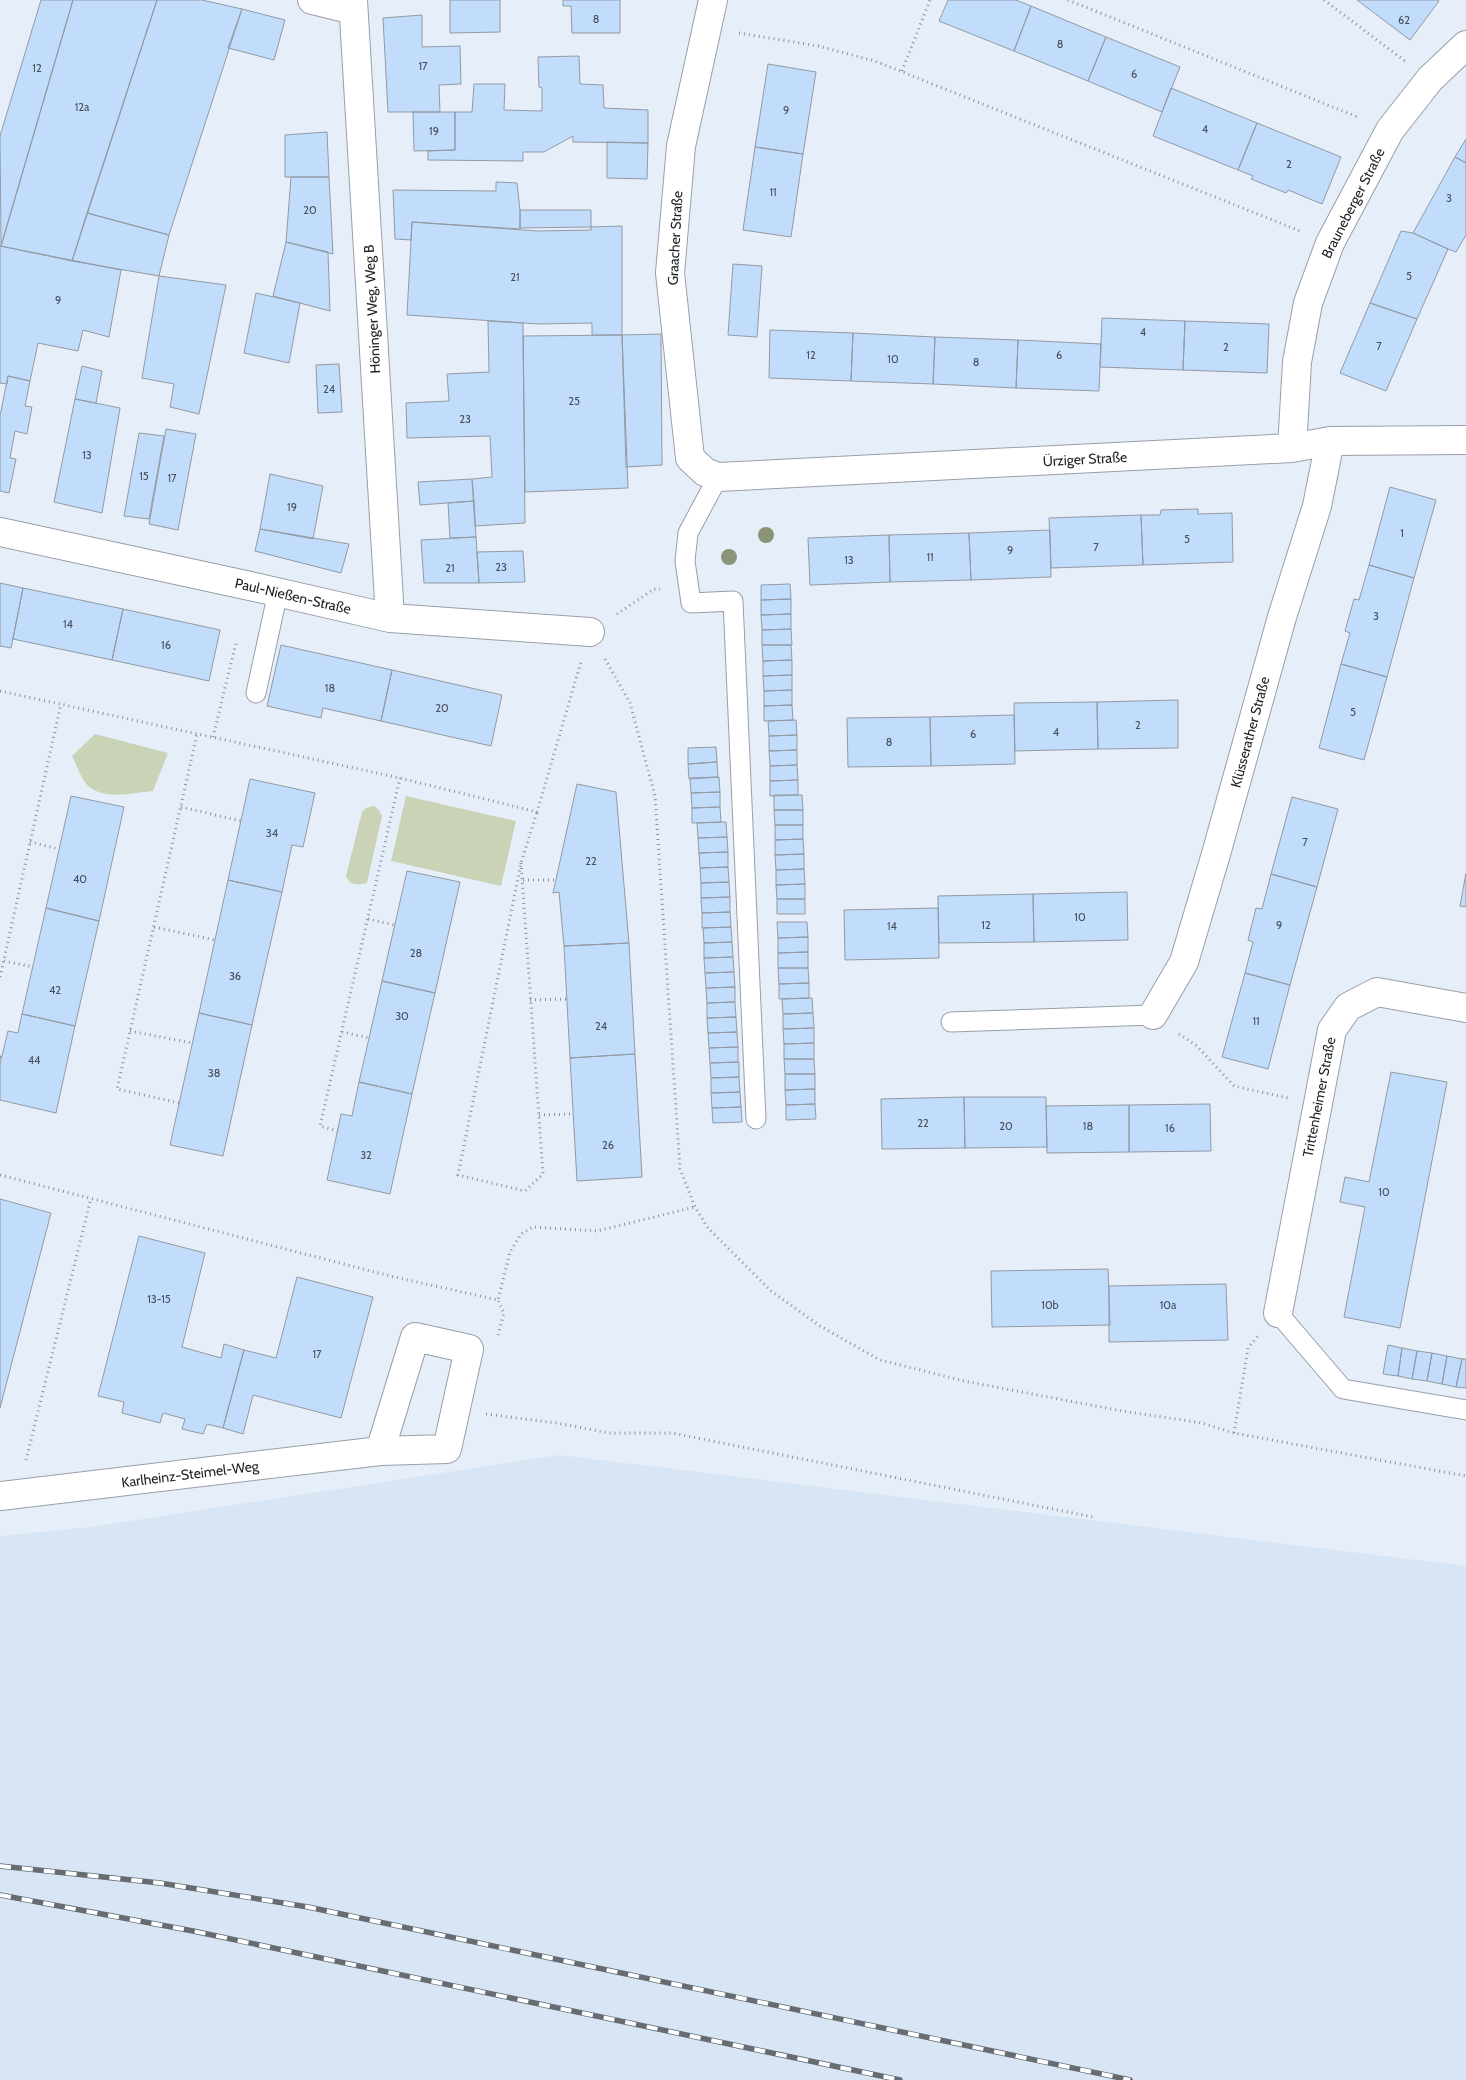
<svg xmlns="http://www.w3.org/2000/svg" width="1466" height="2080" font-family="Cabin,sans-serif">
<rect width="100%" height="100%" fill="#e6eff9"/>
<path fill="#d7e5f5" d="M559,1455L1466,1566V2080H0V1536L91,1527Z"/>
<path fill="#cbd3b7" d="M95,734L168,753L153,791C131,793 98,802 84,781C79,773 76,764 72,756Z
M406,796L516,821L501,886L391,861Z
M374,806L379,810L382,816L367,883C357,885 350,886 346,876L362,812L366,808Z"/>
<path fill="#c2dcfb" stroke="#929aa3" d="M41,0H73L1,246L0,136Z
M73,0H157L72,261L1,246Z
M157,0H202L242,9L169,235L87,213Z
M450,0H500V32L450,33Z
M563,0H620V33H572L571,6H563Z
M948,0H1016L1031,6L1014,51L939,21Z
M1357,0H1438L1439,1L1410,40Z
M1031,6L1106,37L1088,81L1014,51Z
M242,9L285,20L274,60L228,48Z
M422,15V47L460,46L461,84L439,85L440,112H388L383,18Z
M1106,37L1180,67L1162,112L1088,81Z
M579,56L580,84L603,85L604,108L648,110V143L573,142V136L544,152H523V161L428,160V151L455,150V112H472L474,84H505L504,110L542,111V88L539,87L538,57Z
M768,64L816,72L803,154L755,147Z
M1171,88L1257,123L1238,170L1153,136Z
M413,112H455V150L414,151Z
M1257,123L1341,157L1322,204L1288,190L1286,193L1251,179L1253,176L1238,170Z
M327,132L329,177H285V135Z
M1466,139V163L1455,157Z
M607,142L648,143L647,179L607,178Z
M755,147L803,154L791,237L743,230Z
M1455,157L1466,163V235L1456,252L1448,249L1413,233Z
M291,177H329L333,254L286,242Z
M496,182L517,183L520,210V229L412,222L411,240L395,239L393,190L496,191Z
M520,210H591V227L520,228Z
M87,213L169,235L159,276L72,261Z
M412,222L537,231L591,230V227L622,226V335H592V323L538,324L407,315Z
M1401,231L1413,233L1448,249L1417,319L1370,303Z
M286,242L328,252L330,311L273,296Z
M0,246L121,270L109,337L83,330L78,351L38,343L30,381L8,376L7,384L0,383Z
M733,264L762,266L757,337L728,335Z
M159,276L226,285L199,414L170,407L174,384L142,378Z
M256,293L300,303L289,363L244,353Z
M1370,303L1417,319L1386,391L1340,373Z
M1102,318L1185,321L1183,370L1100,367Z
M488,321L523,323L525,523L475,526L472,479L492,477L490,436L407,438L406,403L449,401L447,374L489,372Z
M1185,321L1269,324L1267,373L1183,370Z
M770,330L853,333L851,381L769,378Z
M853,333L935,337L933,384L851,381Z
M661,334L662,465L626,467L622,335Z
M622,335L628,488L525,492L523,336Z
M935,337L1018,340L1016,388L933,384Z
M1018,340L1101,344L1099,391L1016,388Z
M339,364L342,412L318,413L316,365Z
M82,366L102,371L96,403L75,399Z
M8,376L30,381L25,406L32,407L27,434L15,431L10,458L16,459L9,493L0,491V416Z
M75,399L120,408L102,513L54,502Z
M166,429L196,434L178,530L149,524Z
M139,433L164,436L149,519L124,516Z
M270,474L323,486L313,539L260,529Z
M472,479L474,501L420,505L418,482Z
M1390,487L1436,500L1414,578L1369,565Z
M474,501L476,537L450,538L448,503Z
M1198,509V514L1232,513L1233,562L1143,565L1141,515H1160L1161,510Z
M1141,515L1143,565L1051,568L1049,518Z
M260,529L349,544L341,573L255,551Z
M1050,530L1051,577L971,580L969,533Z
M969,533L971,580L890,582L889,535Z
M889,535L890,582L810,585L808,538Z
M476,537L479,583H424L421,540Z
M523,551L525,582L479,583L477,552Z
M1369,565L1414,578L1387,677L1341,664L1350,633L1345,631L1354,599L1359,600Z
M0,583L23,588L11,648L0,646Z
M790,584L791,599L761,600V585Z
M23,588L123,609L112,660L13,639Z
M791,599V614L761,615V600Z
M123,609L220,630L209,681L112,660Z
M791,614V629L762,630L761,615Z
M791,629L792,645H762V630Z
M281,645L392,670L381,721L323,708L321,718L267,706Z
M762,645H791L792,660L763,661Z
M792,660V675L763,676V661Z
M1341,664L1387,677L1364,760L1319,748Z
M392,670L502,695L491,746L381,721Z
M792,675V690L764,691L763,676Z
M792,690V705L764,706V691Z
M1178,700V748L1098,749L1097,702Z
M1097,702L1098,749L1015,751L1014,703Z
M792,705L793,720L764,721V706Z
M1014,715L1015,764L931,766L930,717Z
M930,717L931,766L848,767L847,718Z
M796,720L797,735L769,736L768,721Z
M797,735V750L769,751V736Z
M716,747L717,762L688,764V748Z
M797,750V765L770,766L769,751Z
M717,762L718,777L689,779L688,764Z
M797,765L798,780L770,781V766Z
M719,777L720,792L691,793L690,778Z
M250,779L315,793L303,847L292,845L282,892L228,880Z
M798,780V795L770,796V781Z
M577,784L616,792L629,943L564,946L559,892L553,893Z
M720,792V807L692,808L691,793Z
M774,795H802L803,810H774Z
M71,796L124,807L99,921L46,908Z
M1292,797L1338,809L1317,887L1271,874Z
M720,807L721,822L692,823V808Z
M774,810H803V825H775Z
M726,822L727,837L698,838L697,823Z
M775,825H803V839L775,840Z
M727,837L728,852L699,853L698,838Z
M803,839L804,854L775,855V840Z
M728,852V867L700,868L699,853Z
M804,854V869L776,870L775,855Z
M728,867L729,882L701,883L700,868Z
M804,869L805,884L776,885V870Z
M407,871L460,882L435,993L382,981Z
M1466,873V907L1460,906Z
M1271,874L1317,887L1290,985L1245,973L1253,942L1248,940L1256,908L1262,909Z
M228,880L282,892L252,1025L199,1013Z
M729,882L730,897L701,898V883Z
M805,884V899H777L776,885Z
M1127,892L1128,940L1034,942L1033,894Z
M1033,894L1034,942L939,943L938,896Z
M730,897V912L702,913L701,898Z
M777,899H805V914H777Z
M46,908L99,921L75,1026L22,1014Z
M938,908L939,958L845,960L844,910Z
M730,912L731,927L702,928V913Z
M777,922H807L808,937L778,938Z
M731,927L732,942L704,943L703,928Z
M808,937V952L778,953V938Z
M732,942L733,957L704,958V943Z
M629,943L635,1054L570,1058L564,946Z
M808,952V968H778V953Z
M733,957L734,972L705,973L704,958Z
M778,968H808L809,983L779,984Z
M734,972L735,987L706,988L705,973Z
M1245,973L1290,985L1268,1069L1222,1057Z
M382,981L435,993L412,1094L359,1082Z
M809,983V998L779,999V984Z
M735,987V1002L707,1003L706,988Z
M812,998L813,1013L783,1014L782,999Z
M735,1002L736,1017L707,1018V1003Z
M199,1013L252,1025L223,1156L170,1145Z
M813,1013L814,1028L783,1029V1014Z
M22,1014L75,1026L56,1113L0,1100V1064L8,1031L18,1033Z
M736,1017L737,1032L708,1033L707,1018Z
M814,1028V1043L784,1044L783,1029Z
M737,1032L738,1047L709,1048L708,1033Z
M814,1043V1059H784V1044Z
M738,1047V1062L710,1063L709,1048Z
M635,1054L642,1177L577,1181L570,1058Z
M784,1059H814L815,1074H785Z
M739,1062V1077L711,1078L710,1063Z
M1391,1072L1447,1082L1400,1328L1344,1317L1365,1207L1340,1202L1345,1177L1369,1182Z
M785,1074H815V1089L785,1090Z
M739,1077L740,1092L711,1093V1078Z
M359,1082L412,1094L390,1194L327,1180L341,1114L352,1116Z
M815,1089V1104L786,1105L785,1090Z
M740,1092L741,1107L712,1108L711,1093Z
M964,1097L965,1148L882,1149L881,1099Z
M964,1097H1046L1047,1147L965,1148Z
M815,1104L816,1119L786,1120V1105Z
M1210,1104L1211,1151L1129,1152V1105Z
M1129,1105V1152L1047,1153L1046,1106Z
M741,1107L742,1122L713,1123L712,1108Z
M0,1199L51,1213L0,1408Z
M139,1236L205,1253L182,1347L221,1358L224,1344L244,1350L223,1428L207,1424L203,1434L182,1429L185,1419L163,1413L160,1423L122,1413L124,1402L98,1396Z
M1108,1269L1110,1325L992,1327L991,1271Z
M297,1277L373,1297L341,1418L253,1395L243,1434L223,1428L244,1350L276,1358Z
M1226,1284L1228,1340L1109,1342V1286Z
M1388,1345L1402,1348L1398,1376L1383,1374Z
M1402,1348L1417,1351L1412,1379L1398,1376Z
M1417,1351L1432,1353L1427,1381L1412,1379Z
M1432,1353L1447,1356L1442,1384L1427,1381Z
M1447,1356L1462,1359L1456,1387L1442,1384Z
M1462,1359H1466V1388L1456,1387Z"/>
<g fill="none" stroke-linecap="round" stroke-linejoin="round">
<defs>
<path id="lane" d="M718,477L688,533L685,561L691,603L733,601L756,1119
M256,693L278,592
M951,1022L1153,1015
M1278,1313L1343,1389L1466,1410"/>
<path id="street" d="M312,0L353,10
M353,0L390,618
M713,0L681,146L670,273L690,458L705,472L718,477L1292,448L1330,441L1466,440
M1292,448L1297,362L1308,303L1330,243L1390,130L1430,79L1466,45
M0,532L250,586L390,618L590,632
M1153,1015L1184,962L1216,854L1282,617L1317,506L1330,441
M1278,1313L1332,1030L1348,1007L1377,992L1466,1008
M0,1496L380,1451L447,1449L469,1349L415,1337L380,1451"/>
</defs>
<use href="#lane" stroke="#989fa9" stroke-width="21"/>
<use href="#street" stroke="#989fa9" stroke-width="30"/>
<path stroke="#8a9198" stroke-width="3" stroke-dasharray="1 4" stroke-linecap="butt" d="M1068,0L1360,118
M1324,0L1405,61
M739,33L818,46L875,61L1300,231
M902,71L930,0
M617,614L654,589H660
M605,659L630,703L655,796L680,1169L695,1207L708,1228L771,1291L820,1326L880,1360L964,1381L1122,1411L1202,1423L1234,1433L1466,1476
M0,691L400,778L537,812L581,662
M213,737L236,643
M181,807L241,821
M30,842L59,849
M521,863L543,1174L525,1191L458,1175L521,863L537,812
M523,880H555
M368,919L394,925
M154,927L215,940
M4,961L33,967
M0,977L61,704
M530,1000L566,999
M130,1031L192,1043
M342,1032L369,1038
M1179,1034L1197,1046L1234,1086L1288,1098
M0,1057H1
M179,1103L117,1089L197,734
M539,1115L573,1114
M338,1131L320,1126L400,778
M0,1175L390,1276L498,1300L510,1252L521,1234L533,1227L597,1231L695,1207
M498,1335L504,1313L498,1300
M486,1414L557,1423L609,1433H672L1093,1517
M1234,1433L1248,1348L1258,1336
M26,1460L91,1198"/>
<use href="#lane" stroke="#fff" stroke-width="19"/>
<use href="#street" stroke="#fff" stroke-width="28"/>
<defs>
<path id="rail" d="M0,1866L160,1883L308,1907L1130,2080
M0,1895L193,1931L900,2080"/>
</defs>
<use href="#rail" stroke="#676c72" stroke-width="5.5"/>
<use href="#rail" stroke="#fff" stroke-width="4" stroke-dasharray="11" stroke-linecap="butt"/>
</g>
<g fill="#8b9478">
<circle cx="766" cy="535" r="8"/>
<circle cx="729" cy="557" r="8"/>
</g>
<g text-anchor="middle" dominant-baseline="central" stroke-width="4.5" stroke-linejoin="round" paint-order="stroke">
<g font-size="11" fill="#464f5a">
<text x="596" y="19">8</text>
<text x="1404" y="20">62</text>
<text x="1060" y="44">8</text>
<text x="423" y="66">17</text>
<text x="37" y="68">12</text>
<text x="1134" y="74">6</text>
<text x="82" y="107">12a</text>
<text x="786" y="110">9</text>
<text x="1205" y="129">4</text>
<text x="434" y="131">19</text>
<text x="1289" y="164">2</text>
<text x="773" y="192">11</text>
<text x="1449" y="198">3</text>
<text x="310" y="210">20</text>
<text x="1409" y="276">5</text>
<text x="515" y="277">21</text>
<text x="58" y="300">9</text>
<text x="1143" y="332">4</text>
<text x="1379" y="346">7</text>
<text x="1226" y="347">2</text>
<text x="811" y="355">12</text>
<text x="1059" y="355">6</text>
<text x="893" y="359">10</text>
<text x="976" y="362">8</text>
<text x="329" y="389">24</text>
<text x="574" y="401">25</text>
<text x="465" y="419">23</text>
<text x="87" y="455">13</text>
<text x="144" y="476">15</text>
<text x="172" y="478">17</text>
<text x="292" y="507">19</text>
<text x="1402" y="533">1</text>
<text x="1187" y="539">5</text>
<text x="1096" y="547">7</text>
<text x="1010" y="550">9</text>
<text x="930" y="557">11</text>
<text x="849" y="560">13</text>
<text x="501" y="567">23</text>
<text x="450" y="568">21</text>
<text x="1376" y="616">3</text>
<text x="68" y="624">14</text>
<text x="166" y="645">16</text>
<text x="330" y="688">18</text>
<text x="442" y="708">20</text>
<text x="1353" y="712">5</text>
<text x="1138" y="725">2</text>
<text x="1056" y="732">4</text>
<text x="973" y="734">6</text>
<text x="889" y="742">8</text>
<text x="272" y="833">34</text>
<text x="1305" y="842">7</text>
<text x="591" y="861">22</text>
<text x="80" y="879">40</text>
<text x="1080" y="917">10</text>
<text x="986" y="925">12</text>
<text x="1279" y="925">9</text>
<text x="892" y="926">14</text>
<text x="416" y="953">28</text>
<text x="235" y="976">36</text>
<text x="55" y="990">42</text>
<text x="402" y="1016">30</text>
<text x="1256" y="1021">11</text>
<text x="601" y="1026">24</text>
<text x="34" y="1060">44</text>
<text x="214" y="1073">38</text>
<text x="923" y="1123">22</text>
<text x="1006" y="1126">20</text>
<text x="1088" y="1126">18</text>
<text x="1170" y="1128">16</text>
<text x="608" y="1145">26</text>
<text x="366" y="1155">32</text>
<text x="1384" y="1192">10</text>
<text x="159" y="1299">13-15</text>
<text x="1050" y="1305">10b</text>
<text x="1168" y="1305">10a</text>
<text x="317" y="1354">17</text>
</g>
<g font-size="14" fill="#1d2024" stroke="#fff">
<text transform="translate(1353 203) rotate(-63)">Brauneberger Straße</text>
<text transform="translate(675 238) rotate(-87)">Graacher Straße</text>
<text transform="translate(372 309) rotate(-93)">Höninger Weg, Weg B</text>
<text transform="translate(1085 459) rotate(-3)">Ürziger Straße</text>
<text transform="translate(293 596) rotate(13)">Paul-Nießen-Straße</text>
<text transform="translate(1250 732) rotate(-75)">Klüsserather Straße</text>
<text transform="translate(1319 1097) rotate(-79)">Trittenheimer Straße</text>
<text transform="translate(190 1474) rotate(-7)">Karlheinz-Steimel-Weg</text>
</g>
</g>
</svg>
